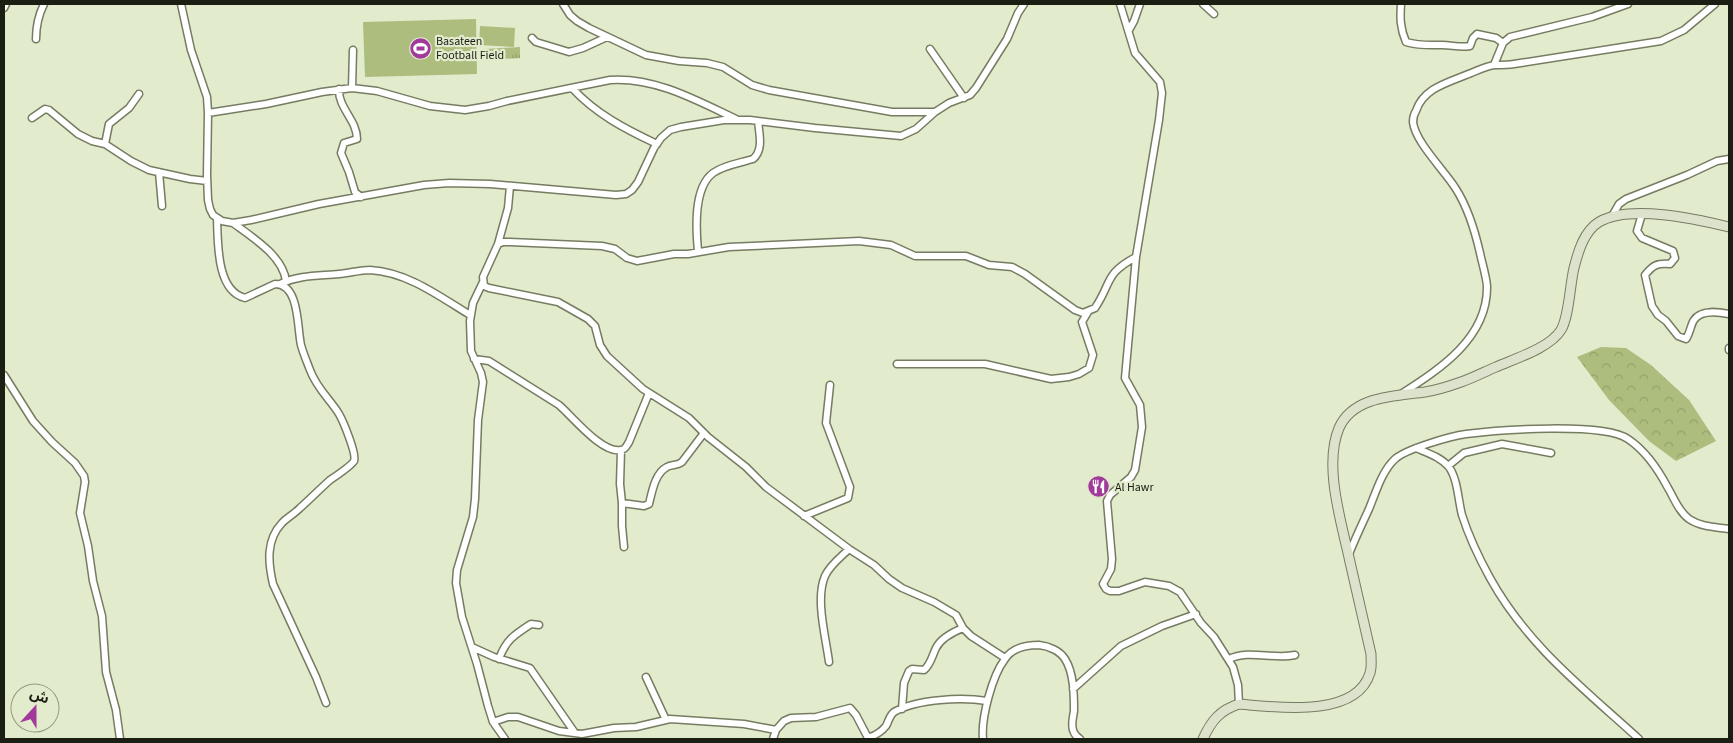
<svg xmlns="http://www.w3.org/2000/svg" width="1733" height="743" font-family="'Source Sans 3','Noto Sans Arabic',sans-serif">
<defs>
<pattern id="grass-tufts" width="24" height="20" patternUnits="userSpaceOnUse" patternTransform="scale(1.25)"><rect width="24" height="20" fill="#acbd7d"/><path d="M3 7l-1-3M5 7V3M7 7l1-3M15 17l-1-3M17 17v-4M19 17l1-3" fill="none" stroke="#93a26b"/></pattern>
<pattern id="forest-crowns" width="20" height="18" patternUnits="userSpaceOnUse" patternTransform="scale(1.25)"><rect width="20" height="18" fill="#acbd7d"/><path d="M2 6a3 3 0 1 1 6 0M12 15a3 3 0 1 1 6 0" fill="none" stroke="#93a26b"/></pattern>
</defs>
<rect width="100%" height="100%" fill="#e3ebcd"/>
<path fill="url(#grass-tufts)" d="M520,47V58L486,60L485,49Z"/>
<path fill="url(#forest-crowns)" d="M1601,347L1626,348L1651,365L1689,400L1716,441L1676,461L1649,441L1609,400L1577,357Z"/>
<path fill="#acbd7d" d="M476,19L477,74L365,77L363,22Z
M480,26L515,28L514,47L479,45Z"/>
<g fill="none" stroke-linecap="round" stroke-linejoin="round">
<defs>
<path id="minor" d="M181,4L191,50L207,97L208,113L207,175L208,200L210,209L213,215L222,221L233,223L251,220L319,204L424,185L449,183L490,184L616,195L626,194L632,190L638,182L654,148L661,138L670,130L681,127L724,120H750L815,128L901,136L916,129L935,112
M563,4L570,15L577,21L589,28L646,55L679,61L707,63L723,67L752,85L769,90L892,112H935L949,103L970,95L976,88L1007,39L1018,13L1024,4
M1120,4L1135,53L1160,82L1162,93L1159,120L1136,257
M1203,4L1214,14
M1401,4C1400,18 1400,28 1406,42C1420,46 1428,45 1442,45C1452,45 1460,48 1470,46L1473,38L1477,34L1496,38L1503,43
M4,8L6,4
M1129,30L1134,21L1140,4
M532,38L536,42L569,52L583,48L607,37
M36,39C36,25 38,16 44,4
M930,49L964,98
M1494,65L1503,43L1510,37L1592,17L1628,4
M352,88L353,50
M572,88C596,114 625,129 657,144
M339,89C338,108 357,120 357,139L344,143L341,153L349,172L355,192L361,197
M208,113L266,104L322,92L352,88L377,91L430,106L465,110L489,106L507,101L610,80C655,77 696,100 736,119
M32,118L45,109L49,110L78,134L92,141L105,144L131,161L149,170L190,179L207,181
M105,144L109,124L129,108L139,94
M159,172L162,206
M1642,214L1637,231L1642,238L1673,251L1675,258L1670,264C1657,263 1653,265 1645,275L1652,306L1658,315L1666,321L1678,336L1686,339C1690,333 1691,324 1694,320C1701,309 1719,312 1729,314
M217,218C218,242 216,291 245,298L275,284C300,284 297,328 301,345C303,353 307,362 310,370C317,389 330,399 339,414C343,421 357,454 354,461C351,466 336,476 330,480C320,489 310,499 300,508C294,514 287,518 282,523C266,540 268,562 273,584L316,677L326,703
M1611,218L1619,204L1626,199L1687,175L1717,161L1729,159
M233,223C252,237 283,256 286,281
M498,244L508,208L510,186
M698,251C696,230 693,188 713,173C724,165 740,163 753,159C764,150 759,133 758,121
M483,282L473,303L470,321L471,351L481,373L483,382L478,420L475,499L473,517L457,570L456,583L462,617L477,664L488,706L493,722L505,739
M280,284C299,275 318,276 339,274C350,273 360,270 370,270C407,272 439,296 470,315
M1729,348V350
M474,359L489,361L559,405C572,416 602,454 621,450C625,450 627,445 629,442L649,393
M897,364H985L1051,379L1069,377L1079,374L1089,368L1093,355L1082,322L1088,312
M4,375L33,421L52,442L75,463L84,476L85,482L80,513L88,546L93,581L102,616L106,672L116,710L120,739
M1401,394C1440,369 1488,338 1487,286C1486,275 1482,263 1480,253C1475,231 1468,208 1456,189C1445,171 1415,142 1413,122C1413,119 1414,114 1416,111C1423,89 1446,83 1466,75C1475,72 1485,66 1495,65C1501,65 1508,65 1514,64L1661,41L1684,30L1715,4
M1416,448C1427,453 1441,457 1449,467C1458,480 1458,500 1462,515C1469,537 1479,558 1490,578C1527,645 1583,688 1639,739
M621,450L620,484L622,503L644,506L649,504C652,492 655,473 667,467C672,464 677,466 682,462L704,433
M1448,466L1464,453L1502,444L1551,453
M622,503V526L624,547
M804,516L848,498L850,487L826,423L830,385
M1349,554C1355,539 1362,524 1369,509C1376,492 1382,471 1395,459C1406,449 1451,436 1466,434C1497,430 1603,422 1628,439C1646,451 1658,469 1668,488C1674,498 1679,512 1689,519C1701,527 1716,527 1729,529
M472,647L494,657L530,668L575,733
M1005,658L971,636L963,628L956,615L934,602L902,588L889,579L874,565L849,549L766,487L746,467L708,437L689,418L643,389L607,356L600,345L595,326L588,319L558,302L489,288L484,286L483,277L498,244L503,242H510L602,246L615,249L627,258L637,261L674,254H688L729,247L859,241L891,245L915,256H966L989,265L1012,267L1025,274L1075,310L1083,313L1095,308C1112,283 1104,274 1136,257L1125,378L1140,405L1142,427L1135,470L1131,477L1110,495L1107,501L1112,559L1111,569L1103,584L1106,589L1110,591H1119L1145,582L1169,586L1180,592L1201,623L1214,637L1233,667L1238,685L1239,704
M499,659C506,640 514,635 531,624L539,625
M1229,659C1249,649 1273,660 1295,655
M829,662C826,638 815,599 825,576C830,565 841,557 849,549
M646,677L666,720
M1073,689L1121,646L1162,626L1196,614
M902,709L904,683L909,671L912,669L924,670C931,664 932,656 936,648C941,638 953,632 963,628
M493,722L508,717H518L559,731L582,734L614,728L636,727L670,719L744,724L776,730
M773,739L776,730L784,721L791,718L816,717L850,708L856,715L867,736L870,737C876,735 882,731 886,726C889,721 889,716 894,712C917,699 962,697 987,701
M983,739C981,718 992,676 1005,659C1012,648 1027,645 1039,645C1049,646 1060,651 1065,659C1074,673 1074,695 1074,711C1073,718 1071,724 1073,730C1074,734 1077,737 1080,739"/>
<path id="secondary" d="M1203,739C1211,721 1220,710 1239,704C1275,707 1356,719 1370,673C1372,667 1371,660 1371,654C1364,623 1357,593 1350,562C1342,524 1323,466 1339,428C1353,396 1395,396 1425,392C1437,390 1450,386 1461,382C1473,378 1484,372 1496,367C1514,359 1550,348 1561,330C1569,317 1570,284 1574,268C1578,252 1584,231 1599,222C1630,204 1696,219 1729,227"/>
</defs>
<use href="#minor" stroke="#757c61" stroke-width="9"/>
<use href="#secondary" stroke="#757c61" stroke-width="11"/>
<use href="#minor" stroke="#fff" stroke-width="6"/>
<use href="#secondary" stroke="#dde2cc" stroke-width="9"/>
</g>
<defs>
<symbol id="stadium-disc" viewBox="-11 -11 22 22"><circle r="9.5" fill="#a23a9c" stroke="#e3ebcd"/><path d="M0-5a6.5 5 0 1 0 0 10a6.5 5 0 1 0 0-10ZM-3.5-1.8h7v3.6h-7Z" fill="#fff"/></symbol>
<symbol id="restaurant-disc" viewBox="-11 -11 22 22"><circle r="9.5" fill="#a23a9c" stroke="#e3ebcd"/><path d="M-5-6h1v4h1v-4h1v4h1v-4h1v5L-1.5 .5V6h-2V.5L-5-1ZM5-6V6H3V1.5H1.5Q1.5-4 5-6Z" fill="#fff"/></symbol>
</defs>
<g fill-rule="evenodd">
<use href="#stadium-disc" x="408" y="36" width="25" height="25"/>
<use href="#restaurant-disc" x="1086" y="474" width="25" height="25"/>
</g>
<g text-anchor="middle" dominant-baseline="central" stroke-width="4.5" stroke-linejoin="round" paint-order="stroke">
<g font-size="12" fill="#1b1e13" stroke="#e3ebcd" text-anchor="start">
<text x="436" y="41">Basateen<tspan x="436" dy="14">Football Field</tspan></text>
<text x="1115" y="487">Al Hawr</text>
</g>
</g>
<rect width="1733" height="743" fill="none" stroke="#1b1e13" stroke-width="10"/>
<g transform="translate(35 708) rotate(21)"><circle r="24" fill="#e3ebcd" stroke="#939983"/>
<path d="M0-4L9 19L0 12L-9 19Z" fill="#a23a9c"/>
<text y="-8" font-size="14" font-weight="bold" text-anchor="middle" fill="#1b1e13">ش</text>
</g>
</svg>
